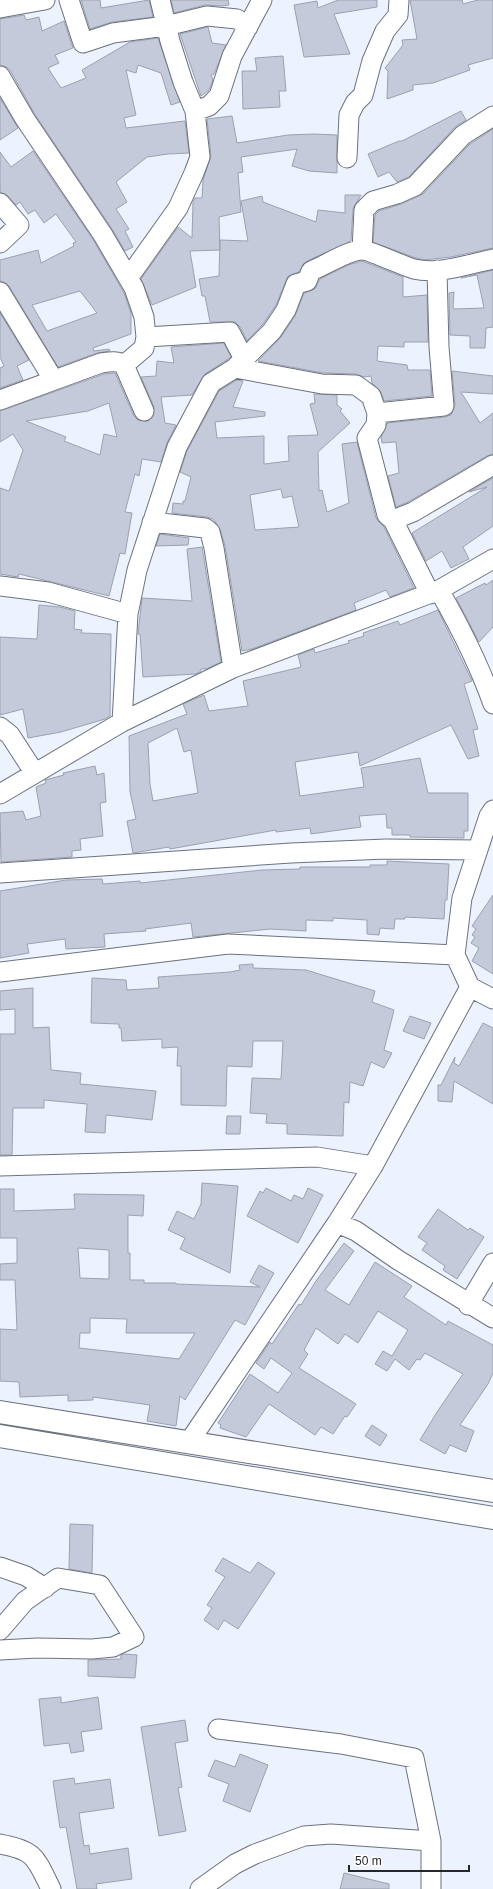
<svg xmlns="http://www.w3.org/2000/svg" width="493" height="1889" font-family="Helvetica,sans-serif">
<rect width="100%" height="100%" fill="#edf2ff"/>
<path fill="#c4cad9" stroke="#9ba1af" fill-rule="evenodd" d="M81,0H100L101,8L149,0L153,17L112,22L90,29Z
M171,0H228L229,5L222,6L205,5L174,13Z
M338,0H377V7L334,14L350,54L304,57L294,5L317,1L318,8Z
M410,0H462L463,4L478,0H493V58L468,65L470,70L433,83L413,85V90L387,99L388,71L385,68L403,45L402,40L417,39Z
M24,15L26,20L39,17L42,31L64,21L73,48L55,55L59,63L48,68L61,88L86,78L82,70L130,42L158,38L180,102L171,105L161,73L138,65L136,73L126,70L136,115L124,118L126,128L185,121L189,153L168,154L147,157L116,182L127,202L116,209L129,229L125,231L133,247L125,251L112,229L34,113L10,70L6,67L0,65V19Z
M208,27L212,43L226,45L214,74L211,75L213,80L209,90L201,96L180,34Z
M283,56L286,91H279L280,107L243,109L242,71H257L255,58Z
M0,98L18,128L0,140Z
M461,111L466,120L455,127L409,177L397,182L389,172L378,177L368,154L399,141H402Z
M232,116L237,143L288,135L314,134L337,135V173L309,171L292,166L297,149L241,157L243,172L238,173L241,212L219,217L220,250L190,251L196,287L152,305L141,279L178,227L192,238L193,202L195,198H202L203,180L211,156L207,119Z
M493,129V248L451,257L424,260L413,257L373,242L375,215L379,211L401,204L423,194L470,144Z
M33,151L94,241L124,293L131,313V334L93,348L94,351L109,349L110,351L97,353L58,367L9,286L6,283L0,281V260L38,250L41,263L74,246L73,243L76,242L56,214L44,223L35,210L28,214L20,202L16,205L8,196L0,192V152L11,167ZM80,291L97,313L47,331L32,305Z
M345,195H361L353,209L351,241L307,261L299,272L288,276L276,305L263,324L247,341L240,327L235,322H210L205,296H202L199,279L219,276L220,240L248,241L241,201L262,196L263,202L316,222L318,210L345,213Z
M362,261L403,277V297L427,295L428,342H404V347L378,346L377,361L407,365L408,370H430L432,396L384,401L381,392L372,383L371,376L364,377L356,374L323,373L258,361L281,337L295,316L304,293L315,289L320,279L348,265Z
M493,270V327L486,328L485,348H470V336L450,335L449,293L454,292L453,307L454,309L484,308L477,275L461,278Z
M0,313L29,360L17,366L23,380L0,388V368L4,366L0,357Z
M224,343L231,357L205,374L192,395L161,397L165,423L176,425L167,443L161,462L142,459L139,476L135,474L125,512L132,513L125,554L120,553L109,596L19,574L18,577L0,574V488L9,491L23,450L13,434L0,442V411L104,374L115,373L134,416L138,420L148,421L153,417L154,407L141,377L156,376L157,361L174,363L171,347ZM109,403L117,437L104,434L100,455L64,441L66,437L26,421L88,411Z
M452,371L493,376V394L461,392L480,423L493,413V454L487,456L408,502L396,507L388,476L399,473L396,442L382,443L381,437L387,423L445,417L451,415L455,405Z
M237,380L243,381L233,407L265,412V416L215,422L217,438L264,436V464L289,461L288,436L318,435L310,404L315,403L314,394L337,395V405L342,409L340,411L350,423L318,452L319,491L322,490L327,512L349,503L342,444L357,442L376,518L384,527L414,588L390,597L386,590L354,603L356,610L252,649L242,651L225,546L220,529L213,519L207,517L172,513L173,503L183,504V501H185L191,477L180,472L187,451L219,391ZM281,489L283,498L292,496L299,527L255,530L250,495Z
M493,478V526L463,547L469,559L451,568L442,551L426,561L412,533L487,487L469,492Z
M160,534L189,538L188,545L156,546Z
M202,547L221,662L206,669H201V671L196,674L143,677L140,634H138L142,598L192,601L187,549Z
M493,580V627L479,642L456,598L485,583L486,585Z
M39,605L60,607L75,611L74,629L82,630L81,633L111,634L110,716L105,719L61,732L28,738L23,709L0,715V637L37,639Z
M438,610L472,681L464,684L478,729L473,730L479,756L468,759L451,725L360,766L358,752L295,762L300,796L364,787L361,768L420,758L428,793H468V831H464V838L410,837V835H392V828H387L386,814L359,816L361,827L311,834L310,828L276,832V830L170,849L169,847L133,853L127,821L136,819L130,792L129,736L187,714L183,704L204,695L209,711L248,706L243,681L301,667L298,655L314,649L315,653L349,643L348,641L364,636L363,633L398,621L400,625ZM177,728L184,752L191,750L198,793L153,801L150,784L148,743Z
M95,766L97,775L104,773L106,802L100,803L103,836L80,839L81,850L72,851V857L1,862L0,813L23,811L26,820L41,816L36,787L46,783L45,780L64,775L63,773Z
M387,861L449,864L447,900H445L444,919L405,917V919H395L394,929L380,928L379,935L367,934V920L333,918V921L306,920V931L270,929L193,937L191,923L145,929L146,931L104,934L105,947L66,949L65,939L27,944L29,953L0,958V891L66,880L102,879L103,884L140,881V883L262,870L300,869V867H370V865H387Z
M493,895V974L472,961L479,948L471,943L475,937L472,935L476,929L472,926Z
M253,964V968L306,970L375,991L372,1002L394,1010L384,1050L392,1053L384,1068L371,1062L363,1086L350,1082L349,1103L344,1102L343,1136L287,1134V1124L266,1123L267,1114L250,1113L252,1078L281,1079L283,1041H253L252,1067L227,1066L226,1106L181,1105V1066H177L178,1047L162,1048V1039L122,1041L121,1028H119V1024L91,1023L92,978L126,980L127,990L159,988L158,977L230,972L240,970L239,965Z
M33,988V1028L49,1027L51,1070L81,1073L80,1084L156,1091L152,1120L106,1115L105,1133L85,1132L87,1104L44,1100V1108H13L12,1155H0V1034H15V1009L0,1010V991Z
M410,1016L431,1023L424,1039L403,1031Z
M483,1023L493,1028V1104L454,1081L452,1102L438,1101V1085H441L455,1057L454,1063L459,1066Z
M227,1116H241L240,1134H226Z
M202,1183L238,1186L230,1273L180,1249L185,1238L168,1230L177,1211L194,1219L201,1204Z
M266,1188L291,1201L294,1195L303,1199L308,1188L323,1195L298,1243L247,1216L260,1191L263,1193Z
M0,1189H14V1211L75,1209L74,1194L144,1195L143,1216L128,1215V1253H130V1280H144V1283H176V1284L260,1287L250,1282L259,1265L274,1273L245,1325L235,1320L185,1400L180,1396L176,1426L147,1421L150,1405L93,1397V1400L68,1401V1395L20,1397L19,1382L0,1381V1329L17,1330L15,1280H0V1264L17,1263V1238H0ZM78,1248L109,1250V1279L80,1278ZM90,1318L127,1319L126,1333H195L179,1359L79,1348L80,1333H90Z
M438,1209L468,1230L470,1228L484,1237L457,1279L443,1270L445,1266L422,1250L427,1243L418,1237Z
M344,1243L354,1251L325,1290L349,1305L375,1262L412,1286L404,1297L446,1325L448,1321L493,1345V1373L488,1384L460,1425L474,1431L466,1452L450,1445L445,1454L420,1440L437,1412L463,1374L425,1353L420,1360L417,1359L409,1370L395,1359L387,1371L375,1364L383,1351L392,1356L408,1330L378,1311L358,1343L345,1334L338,1344L316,1328L304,1350L308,1354L299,1368L356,1404L347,1417L345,1416L333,1434L321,1427L315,1435L269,1404L246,1437L220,1428L221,1425L218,1423L250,1374L278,1393L292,1373L271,1358L264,1369L256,1363L270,1342L272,1344L299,1304L301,1305L316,1281Z
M372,1425L387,1435L380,1446L365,1436Z
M70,1524L93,1525L92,1573L69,1569Z
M223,1558L250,1573L258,1562L275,1573L238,1629L224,1620L218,1630L204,1620L212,1608L207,1605L225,1577L215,1571Z
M124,1654L137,1655L135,1678L88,1676V1660L121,1659V1655Z
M61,1697V1703L98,1697L102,1729L81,1732L84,1751L71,1753L69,1743L44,1746L39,1699Z
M185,1720L188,1741L175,1743L182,1787L178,1788L186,1831L159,1836L141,1727Z
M240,1754L268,1765L250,1812L223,1801L229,1784L208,1776L215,1760L235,1767Z
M74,1778L75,1784L110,1779L114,1808L79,1813L84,1846L89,1845L90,1854L128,1848L132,1879L96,1884L97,1889H77L66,1827L60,1828L53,1781Z
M344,1873L389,1884V1889H340Z"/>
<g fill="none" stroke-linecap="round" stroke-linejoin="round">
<defs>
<path id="minor" d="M69,0L83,43L113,33L166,26L207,16L237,19L248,27
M0,8L45,0
M0,76L25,119L103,235L134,288L144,317L146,337L144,348L124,365L144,411
M195,111L209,106L219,96L232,56L262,0
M347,158L349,115L355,103L363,95L372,61L385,31L398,15L399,0
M0,203L19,225L0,243
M362,250L364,210L373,201L397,194L415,186L463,135L493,116
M129,277L178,208L194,173L200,157L195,111L183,82L170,41L160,0
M0,292L53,379
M146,337L230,332L244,359
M235,368L322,384L356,385L371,396L377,413
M0,400L101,363C108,362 118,360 124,365
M393,520L387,515L367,438L376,425L377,413L444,406L439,347L437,270
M152,522L205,528L210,532L214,548L233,668
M0,586L48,592L128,614
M439,590C460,627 479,664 493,704
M430,594L393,520L413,512L493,465
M122,722L128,614L137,570L177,447L211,383L235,368L272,331L286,310L296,284L307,281L311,271C324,266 349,250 362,250C369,250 403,266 414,269C438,275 469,264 493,259
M0,727L10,735L34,772
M0,794L122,722L233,668L439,590L493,559
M493,810L489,816L462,898L455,955L470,987L493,999
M0,873L291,853L386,849L478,850
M0,972L228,944L455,955
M0,1166L317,1157L373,1166
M337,1223L356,1231L398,1260L493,1318
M468,1305L493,1263
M189,1442L337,1223L373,1166L470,987
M0,1567L26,1576L45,1588
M0,1630L25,1601L58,1578L100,1585L134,1637L113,1647L92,1649L37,1648L0,1650
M218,1729L341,1744L414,1758L431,1841V1889
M0,1844C36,1850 36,1859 51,1889
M200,1889L235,1864L255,1854L304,1836L331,1834L431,1841"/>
<path id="secondary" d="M0,1412L493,1491
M0,1436L493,1518"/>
</defs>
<use href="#minor" stroke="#6b717e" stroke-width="21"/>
<use href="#secondary" stroke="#6b717e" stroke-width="24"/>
<use href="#minor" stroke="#fff" stroke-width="19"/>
<use href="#secondary" stroke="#fff" stroke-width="22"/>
</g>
<path d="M349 1865v6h120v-6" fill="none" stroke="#24262c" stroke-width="2"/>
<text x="355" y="1865" font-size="12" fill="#24262c" stroke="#ffffff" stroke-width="3" paint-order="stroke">50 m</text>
</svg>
